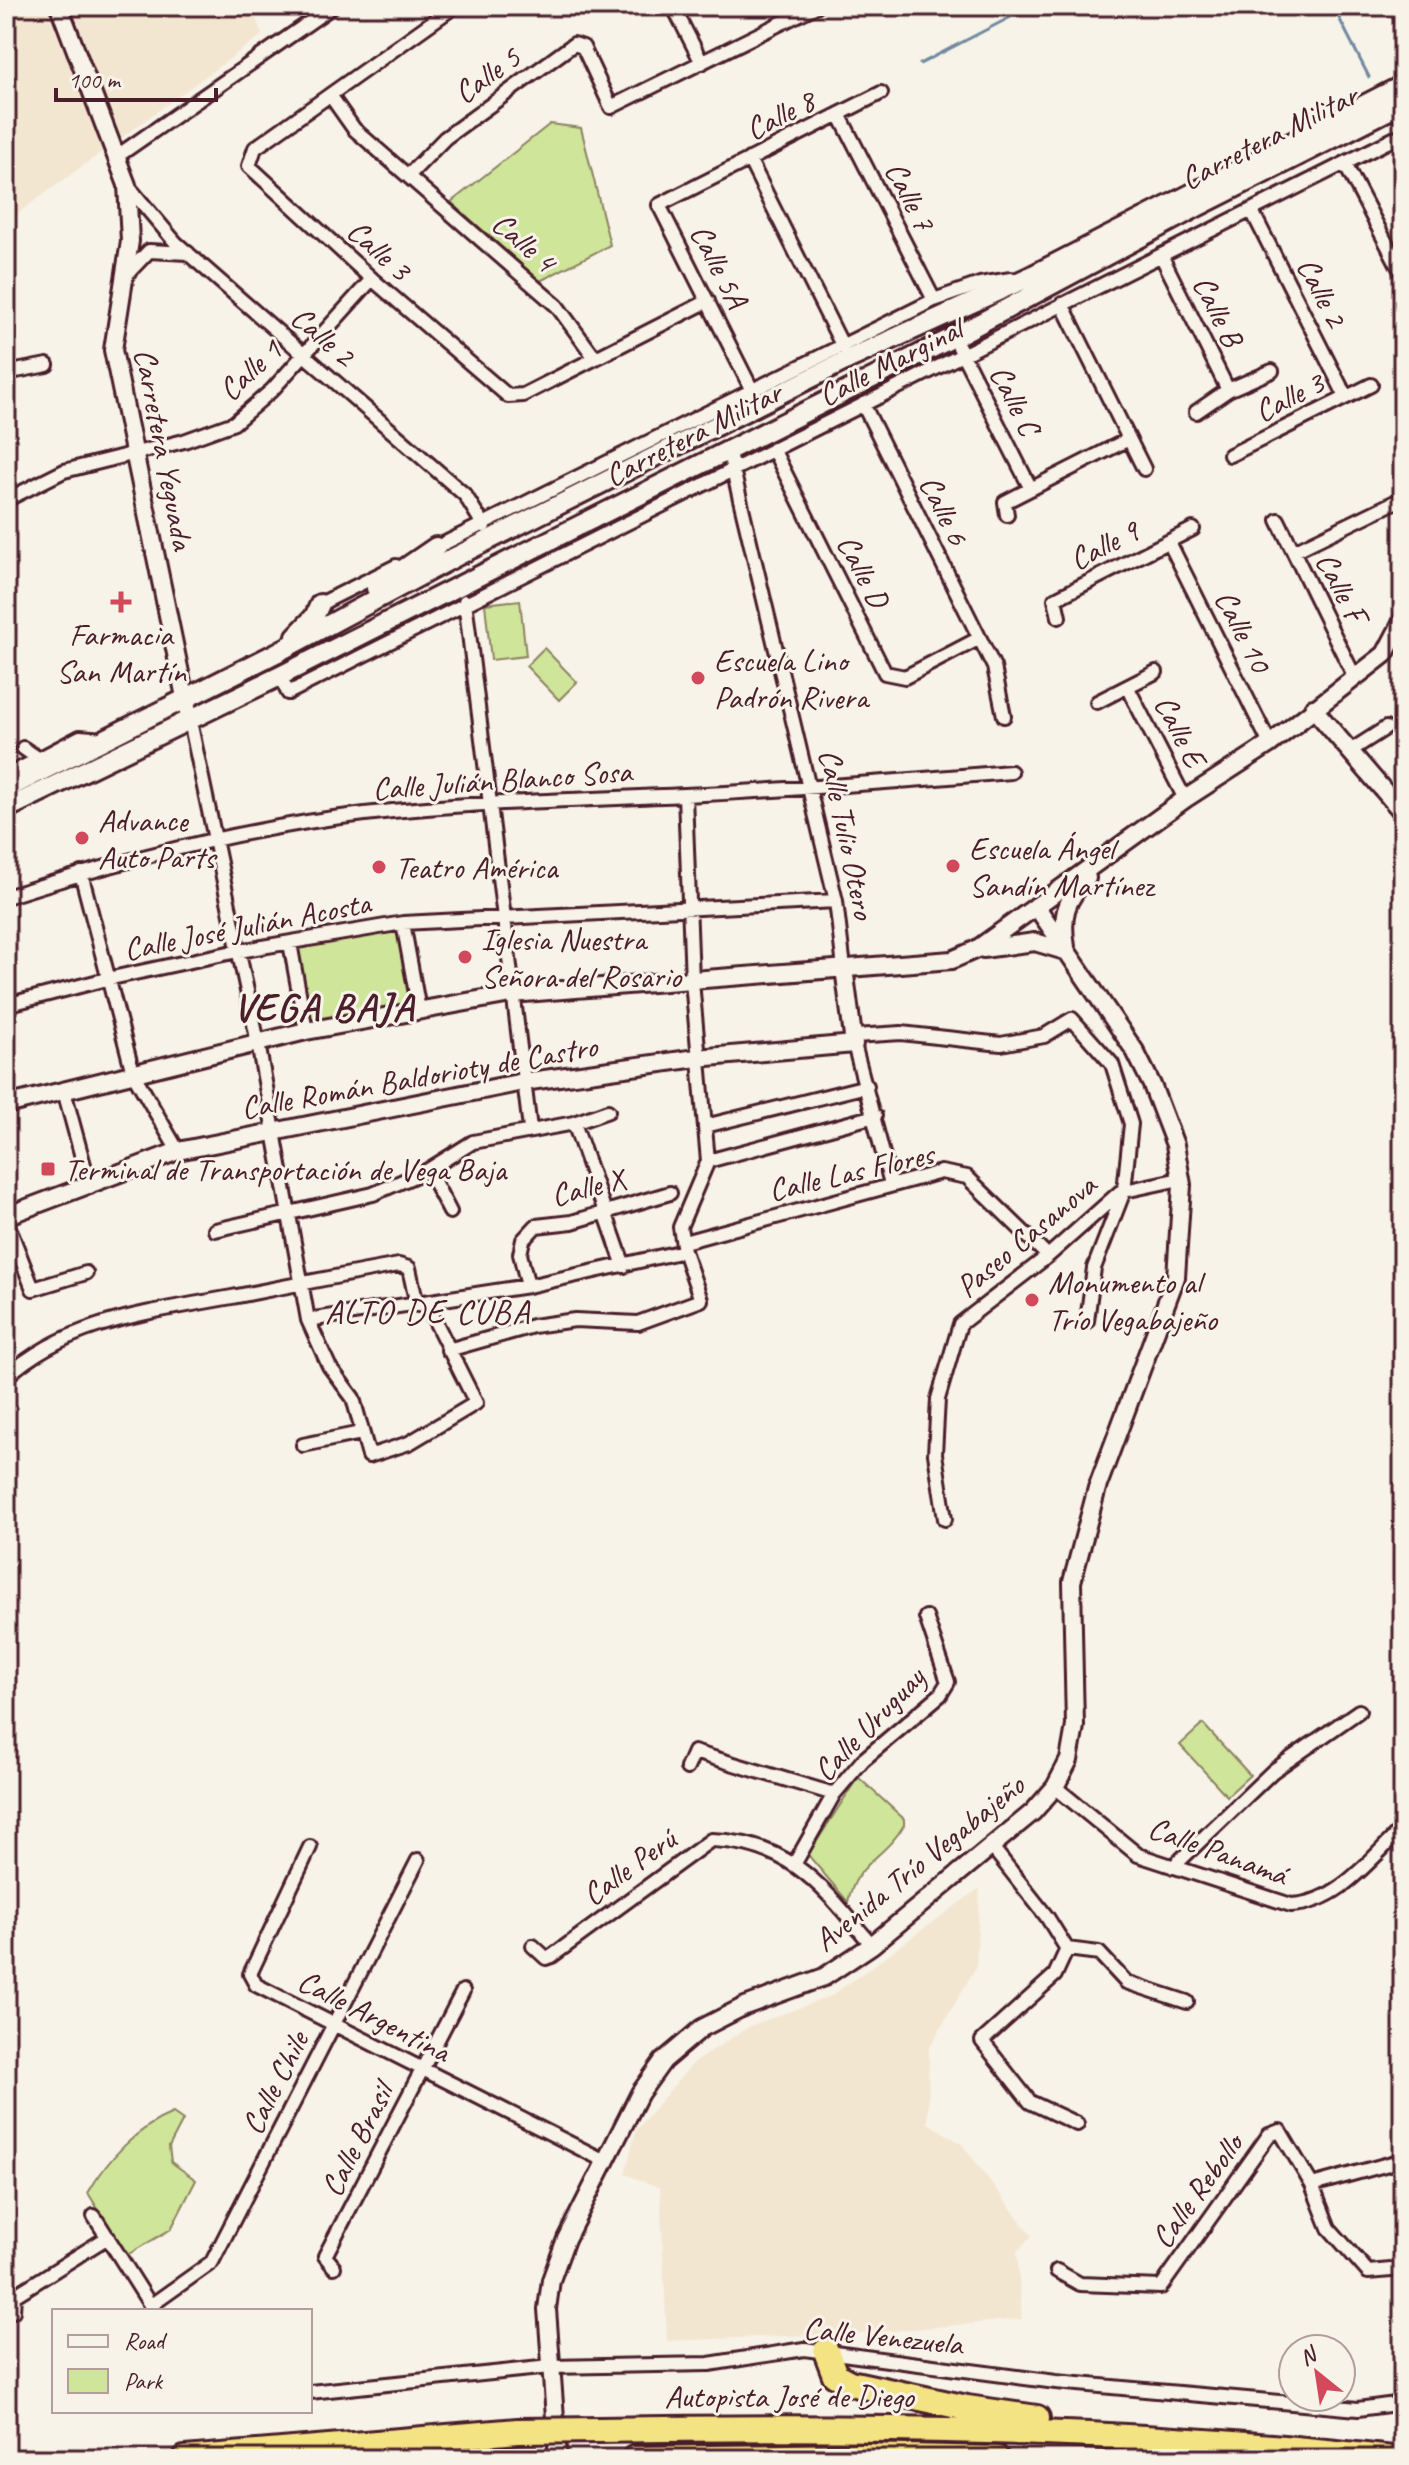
<svg xmlns="http://www.w3.org/2000/svg" width="1409" height="2465" font-family="Caveat,sans-serif">
<rect width="100%" height="100%" fill="#f7f3e8"/>
<filter id="ink" filterUnits="userSpaceOnUse"><feTurbulence type="fractalNoise" baseFrequency=".0125" numOctaves="2"/><feDisplacementMap in="SourceGraphic" scale="16" xChannelSelector="R" yChannelSelector="G"/><feConvolveMatrix kernelMatrix="1 2 1 2 8 2 1 2 1" color-interpolation-filters="sRGB"/></filter>
<g filter="url(#ink)">
<path fill="#f3e6d1" d="M6,6H251L262,35L6,222Z
M980,1888L976,1967L929,2048L928,2123L961,2143L1032,2236L1017,2251L1022,2319L882,2332L667,2341L660,2188L625,2174L636,2130L693,2063L750,2026L831,1996Z"/>
<path fill="#cfe59a" stroke="#8c8262" stroke-width="2" d="M550,124L581,128L610,245L540,281L451,202Z
M520,600L526,656L491,660L485,604Z
M544,648L577,682L559,700L526,666Z
M402,929L416,1009L308,1028L295,947Z
M1203,1724L1250,1775L1227,1796L1180,1745Z
M858,1777L904,1819V1825C885,1858 856,1862 848,1902L808,1855Z
M173,2113L183,2120L169,2147L171,2162L196,2180L171,2229L127,2255L88,2193C107,2160 137,2127 173,2113Z"/>
<g fill="none" stroke-linecap="round" stroke-linejoin="round">
<path stroke="#71899f" stroke-width="3" d="M1333,6L1369,77
M920,64L1032,6"/>
<defs>
<path id="minor" d="M455,6L255,148L249,166L372,279L508,396L523,395L708,301
M673,6L702,63
M330,95L354,129L557,306L595,358
M839,114L934,300
M116,157L333,6
M749,159L843,347
M1345,164L1403,275
M408,176L445,138L574,44L583,47L611,107L816,6
M127,185L176,243L465,495L484,526
M1252,211L1346,397
M1161,255L1228,390
M124,277L149,251L188,253
M1062,304L1144,469
M959,347L1030,487
M6,373L47,365
M753,392L659,205L881,93
M863,404L994,667L1004,716
M1196,412L1228,390L1272,371
M728,449L836,901L844,968
M773,449L885,673L905,677L978,639
M1230,455L1371,385
M6,500L64,471L184,441L234,423L272,390L372,279
M1007,515L1005,502L1129,439
M1278,520L1355,678
M1169,542L1270,744
M431,550L934,300L980,284L1011,279
M1294,551L1397,501H1403
M465,601L530,1129
M320,604L396,566
M1059,617L1055,599L1193,529
M280,676L288,693L1403,134
M1128,688L1185,799
M1097,702L1156,672
M190,721L258,1043L308,1320L329,1366L353,1398L369,1456L409,1443L476,1403L426,1303
M23,748L39,759
M1350,751L1386,728
M6,776L80,737L104,739
M81,873L133,1073L178,1151
M6,897C122,860 243,828 365,814C471,802 578,800 685,795C794,790 902,781 1011,772
M403,923L419,1010
M290,943L306,1031
M6,1005L107,979L233,952L403,923L836,901
M855,1036L901,1033L1001,1044L1044,1036L1072,1019L1112,1064L1131,1124L1124,1191L1094,1268L1087,1321
M854,1044L891,1184
M64,1091L90,1187
M574,1123L624,1266
M705,1126L867,1086
M708,1161L875,1116
M428,1170L450,1212
M6,1220L33,1289L86,1273
M215,1230L373,1194L428,1170L473,1142L574,1123L608,1111
M684,1242L941,1172L967,1177L1048,1256
M528,1286L520,1254L523,1240L536,1226L572,1222L670,1193
M308,1320L528,1286L684,1251
M448,1350L533,1326L575,1320L638,1323L701,1300L684,1251L680,1227L708,1161L692,981L685,795
M6,1377C68,1320 152,1312 232,1297C288,1286 343,1275 399,1265L409,1268L417,1305
M303,1445L361,1433
M945,1519L935,1454L938,1399L960,1324L1048,1256L1120,1192L1180,1179
M687,1768L694,1752L834,1794
M1055,1787L1138,1855L1291,1905C1339,1903 1370,1859 1403,1828
M310,1847L250,1974L256,1985L607,2162
M992,1847L1047,1917L1067,1949L1055,1975L982,2041L1030,2102L1077,2124
M795,1863L834,1794L863,1760L940,1695L948,1682L926,1617
M1173,1867L1273,1771L1359,1711
M533,1946L546,1958L552,1956L711,1840C792,1842 824,1889 872,1945
M1067,1949L1099,1953L1126,1982L1187,2002
M1312,2185L1403,2160
M94,2216L154,2311
M334,2267L325,2256L463,1991
M1057,2271L1080,2284L1161,2287L1269,2135L1280,2131L1312,2185L1329,2228L1368,2272L1403,2269
M150,2306L212,2262L418,1860
M13,2311L14,2296L108,2237
M310,2392L550,2367L709,2364L804,2349L1056,2382L1358,2409L1403,2403"/>
<path id="tertiary" d="M59,6L127,185L130,241L113,350L190,721
M1313,708L1403,813
M1066,947C1061,916 1065,900 1087,878
M983,949L1035,942L1065,951
M6,1105L306,1031L511,994L952,960L977,949L1185,799L1270,744L1385,654L1403,620
M6,1216L178,1151L523,1082L697,1058L854,1044L844,968
M558,2459L547,2309L551,2280L566,2239L640,2093L663,2061L702,2028L745,2006L824,1977L872,1945L1033,1812L1055,1787L1069,1760L1075,1726L1072,1582L1097,1488L1176,1277L1182,1185L1175,1145L1152,1085L1135,1051L1036,906"/>
<path id="secondary" d="M376,588L436,547
M296,636L314,617L320,604
M6,789L276,653L457,556L851,358L1029,277L1403,85
M6,809L280,676L954,337L1197,207L1403,103"/>
<path id="motorway" d="M826,2351L835,2375L850,2383L967,2408L1037,2418
M600,2430C865,2425 1130,2429 1393,2459
M185,2459L518,2431
M634,2459L859,2456L997,2459"/>
</defs>
<use href="#minor" stroke="#4a1f2b" stroke-width="18"/>
<use href="#tertiary" stroke="#4a1f2b" stroke-width="22"/>
<use href="#secondary" stroke="#4a1f2b" stroke-width="24"/>
<use href="#motorway" stroke="#4a1f2b" stroke-width="30"/>
<use href="#minor" stroke="#f7f3e8" stroke-width="12"/>
<use href="#tertiary" stroke="#f7f3e8" stroke-width="16"/>
<use href="#secondary" stroke="#f7f3e8" stroke-width="18"/>
<use href="#motorway" stroke="#f4e382" stroke-width="24"/>
<defs>
<path id="motorway-bridge" d="M518,2431L600,2430"/>
</defs>
<use href="#motorway-bridge" stroke="#4a1f2b" stroke-width="30" stroke-linecap="butt"/>
<use href="#motorway-bridge" stroke="#f4e382" stroke-width="24"/>
</g>
</g>
<g fill="#d1495b" stroke="#f7f3e8" stroke-width="3">
<path d="M117 590h8v8h8v8h-8v8h-8v-8h-8v-8h8z"/>
<circle cx="698" cy="678" r="8"/>
<circle cx="82" cy="838" r="8"/>
<circle cx="953" cy="866" r="8"/>
<circle cx="379" cy="867" r="8"/>
<circle cx="465" cy="957" r="8"/>
<rect x="40" y="1161" width="16" height="16" rx="4"/>
<circle cx="1032" cy="1300" r="8"/>
</g>
<g text-anchor="middle" dominant-baseline="central" stroke-width="6" stroke-linejoin="round" paint-order="stroke">
<g font-size="32" fill="#4a1f2b" stroke="#f7f3e8">
<text transform="translate(487 75) rotate(-36)">Calle 5</text>
<text transform="translate(780 115) rotate(-27)">Calle 8</text>
<text transform="translate(1269 137) rotate(-27)">Carretera Militar</text>
<text transform="translate(910 196) rotate(63)">Calle 7</text>
<text transform="translate(524 242) rotate(41)">Calle 4</text>
<text transform="translate(379 250) rotate(42)">Calle 3</text>
<text transform="translate(719 266) rotate(63)">Calle 5A</text>
<text transform="translate(1322 292) rotate(63)">Calle 2</text>
<text transform="translate(1218 311) rotate(64)">Calle B</text>
<text transform="translate(323 336) rotate(41)">Calle 2</text>
<text transform="translate(890 362) rotate(-27)">Calle Marginal</text>
<text transform="translate(250 370) rotate(-43)">Calle 1</text>
<text transform="translate(1289 397) rotate(-27)">Calle 3</text>
<text transform="translate(1015 400) rotate(63)">Calle C</text>
<text transform="translate(693 434) rotate(-27)">Carretera Militar</text>
<text transform="translate(164 449) rotate(79)">Carretera Yeguada</text>
<text transform="translate(944 510) rotate(64)">Calle 6</text>
<text transform="translate(1104 545) rotate(-27)">Calle 9</text>
<text transform="translate(863 571) rotate(63)">Calle D</text>
<text transform="translate(1341 587) rotate(63)">Calle F</text>
<text transform="translate(1243 631) rotate(63)">Calle 10</text>
<text transform="translate(1180 731) rotate(63)">Calle E</text>
<text transform="translate(502 780) rotate(-4)">Calle Julián Blanco Sosa</text>
<text transform="translate(847 834) rotate(78)">Calle Tulio Otero</text>
<text transform="translate(247 926) rotate(-11)">Calle José Julián Acosta</text>
<text transform="translate(419 1077) rotate(-10)">Calle Román Baldorioty de Castro</text>
<text transform="translate(851 1172) rotate(-13)">Calle Las Flores</text>
<text transform="translate(588 1187) rotate(-14)">Calle X</text>
<text transform="translate(1026 1236) rotate(-40)">Paseo Casanova</text>
<text transform="translate(869 1724) rotate(-46)">Calle Uruguay</text>
<text transform="translate(1218 1851) rotate(20)">Calle Panamá</text>
<text transform="translate(919 1863) rotate(-39)">Avenida Trío Vegabajeño</text>
<text transform="translate(629 1867) rotate(-36)">Calle Perú</text>
<text transform="translate(374 2016) rotate(27)">Calle Argentina</text>
<text transform="translate(275 2083) rotate(-63)">Calle Chile</text>
<text transform="translate(357 2140) rotate(-63)">Calle Brasil</text>
<text transform="translate(1197 2191) rotate(-54)">Calle Rebollo</text>
<text transform="translate(883 2336) rotate(6)">Calle Venezuela</text>
<text x="789" y="2396">Autopista José de Diego</text>
</g>
<g font-size="32" fill="#4a1f2b" stroke="#f7f3e8" text-anchor="start">
<text x="121" y="634" text-anchor="middle">Farmacia<tspan x="121" dy="37">San Martín</tspan></text>
<text x="714" y="660">Escuela Lino<tspan x="714" dy="37">Padrón Rivera</tspan></text>
<text x="98" y="820">Advance<tspan x="98" dy="37">Auto Parts</tspan></text>
<text x="969" y="848">Escuela Ángel<tspan x="969" dy="37">Sandín Martínez</tspan></text>
<text x="395" y="867">Teatro América</text>
<text x="481" y="939">Iglesia Nuestra<tspan x="481" dy="37">Señora del Rosario</tspan></text>
<text x="64" y="1169">Terminal de Transportación de Vega Baja</text>
<text x="1048" y="1282">Monumento al<tspan x="1048" dy="37">Trío Vegabajeño</tspan></text>
</g>
<g font-size="34" letter-spacing="2" fill="#4a1f2b" stroke="#f7f3e8">
<text x="428" y="1311">ALTO DE CUBA</text>
</g>
<g font-size="40" font-weight="bold" letter-spacing="2" fill="#4a1f2b" stroke="#f7f3e8">
<text x="324" y="1007">VEGA BAJA</text>
</g>
</g>
<rect width="1409" height="2465" fill="none" stroke="#f7f3e8" stroke-width="32"/>
<rect x="16" y="16" width="1377" height="2433" fill="none" stroke="#4a1f2b" stroke-width="3" filter="url(#ink)"/>
<rect x="52" y="2309" width="260" height="104" fill="#f7f3e8" stroke="#b29e9c" stroke-width="2"/>
<rect x="68" y="2335" width="40" height="12" fill="#f7f3e8" stroke="#b29e9c" stroke-width="2"/>
<text x="124" y="2349" font-size="24" fill="#4a1f2b">Road</text>
<rect x="68" y="2369" width="40" height="24" fill="#cfe59a" stroke="#b29e9c" stroke-width="2"/>
<text x="124" y="2389" font-size="24" fill="#4a1f2b">Park</text>
<g transform="translate(1317 2373) rotate(330)"><circle r="38" fill="#f7f3e8" stroke="#b29e9c" stroke-width="2"/>
<path d="M0-6L14 30L0 20L-14 30Z" fill="#d1495b"/>
<text y="-12" font-size="22" font-weight="bold" text-anchor="middle" fill="#4a1f2b">N</text>
</g>
<path d="M56 88v12h160v-12" fill="none" stroke="#4a1f2b" stroke-width="4"/>
<text x="68" y="88" font-size="24" fill="#4a1f2b" stroke="#f7f3e8" stroke-width="6" paint-order="stroke">100 m</text>
</svg>
